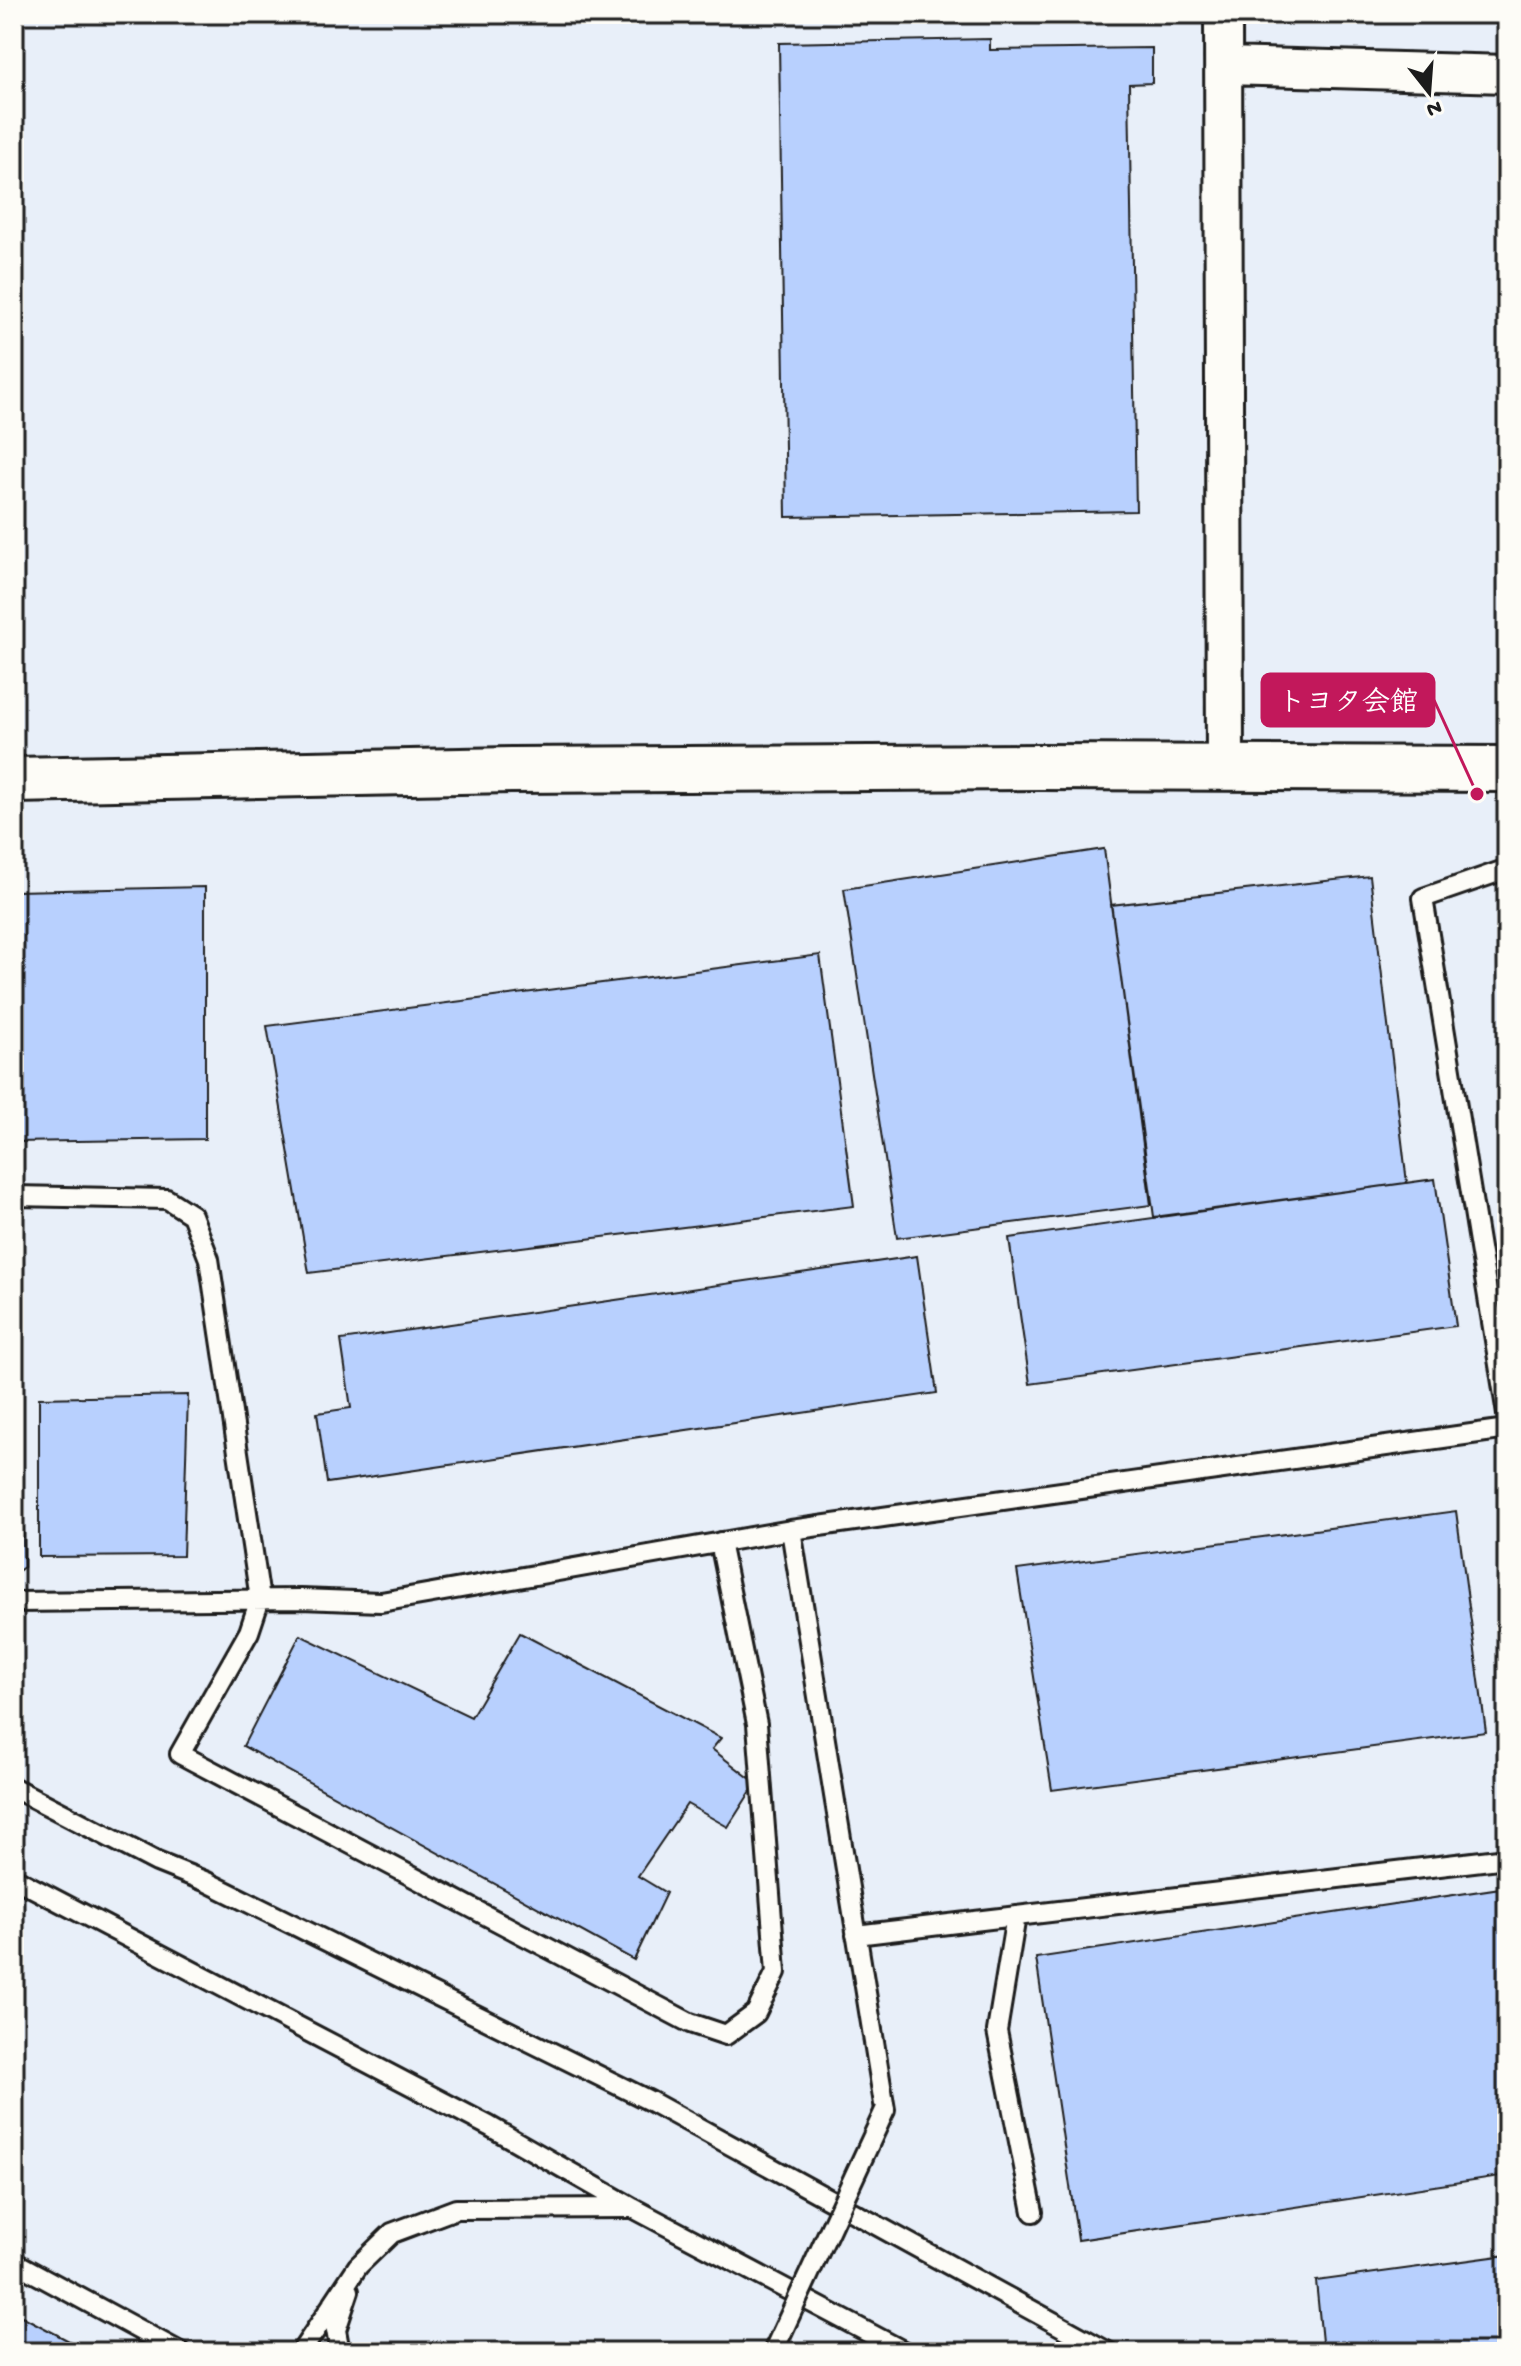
<svg xmlns="http://www.w3.org/2000/svg" width="1521" height="2366" font-family="'Gochi Hand','Klee One',sans-serif">
<rect width="100%" height="100%" fill="#e8eff9"/>
<filter id="ink" filterUnits="userSpaceOnUse"><feTurbulence type="fractalNoise" baseFrequency=".0125" numOctaves="2"/><feDisplacementMap in="SourceGraphic" scale="16" xChannelSelector="R" yChannelSelector="G"/><feConvolveMatrix kernelMatrix="1 2 1 2 8 2 1 2 1" color-interpolation-filters="sRGB"/></filter>
<g filter="url(#ink)">
<path fill="#b8d0fe" stroke="#1c1c1c" stroke-width="2" d="M990,39V50L1152,48V83L1129,84L1136,511L786,517L779,43Z
M1104,849L1151,1205L897,1238L844,889Z
M1370,876L1407,1183L1154,1217L1111,905Z
M205,887V1139L14,1142V891Z
M820,955L854,1206L309,1273L267,1026Z
M1435,1179L1456,1326L1030,1384L1009,1238Z
M917,1256L937,1393L327,1483L317,1413L351,1408L341,1340Z
M188,1395L183,1556L39,1557V1398Z
M14,1399H20L24,1567L14,1574Z
M1456,1511L1486,1732L1052,1790L1017,1570Z
M520,1633L721,1738L712,1749L756,1783L728,1827L687,1804L638,1876L666,1893L634,1960L243,1746L300,1635L471,1717Z
M1507,1887V2175L1078,2240L1036,1958Z
M1507,2255V2352H1323L1316,2281Z
M14,2312L90,2352H14Z"/>
<g fill="none" stroke-linecap="round" stroke-linejoin="round">
<defs>
<path id="lane" d="M1507,869L1423,898L1507,1414
M14,1196L167,1199L192,1215L209,1259L260,1599L249,1632L180,1754L690,2023L726,2035L756,2013L776,1972L757,1724L720,1542
M791,1530L885,2110
M14,1602L301,1599L381,1602L791,1530L1507,1429
M14,1788L157,1862L207,1882L650,2101L1108,2352
M14,1878L489,2126L633,2208L905,2352
M1016,1916L997,2031L1033,2212
M856,1935L1507,1858
M14,2262L180,2352
M301,2352L358,2266L392,2233L456,2209L630,2208
M340,2352L336,2330L349,2291"/>
<path id="street" d="M1223,14L1225,768
M1224,66L1507,74"/>
<path id="secondary" d="M14,780L511,770L1040,767L1507,769"/>
</defs>
<use href="#lane" stroke="#1c1c1c" stroke-width="24"/>
<use href="#street" stroke="#1c1c1c" stroke-width="42"/>
<use href="#secondary" stroke="#1c1c1c" stroke-width="50"/>
<use href="#lane" stroke="#fdfcf7" stroke-width="18"/>
<use href="#street" stroke="#fdfcf7" stroke-width="36"/>
<use href="#secondary" stroke="#fdfcf7" stroke-width="44"/>
<defs>
<path id="lane-bridge" d="M773,2352L885,2110"/>
</defs>
<use href="#lane-bridge" stroke="#1c1c1c" stroke-width="24" stroke-linecap="butt"/>
<use href="#lane-bridge" stroke="#fdfcf7" stroke-width="18"/>
</g>
</g>
<path fill="none" stroke="#c2185b" stroke-width="3" d="M1477 794L1434 700"/>
<circle fill="#c2185b" stroke="#fdfcf7" stroke-width="3" cx="1477" cy="794" r="8"/>
<rect fill="#c2185b" stroke="#c2185b" stroke-width="3" x="1262" y="674" width="172" height="52" rx="8"/>
<g font-size="28" text-anchor="middle" font-weight="bold" fill="#fff">
<text x="1348" y="710">トヨタ会館</text>
</g>
<rect width="1521" height="2366" fill="none" stroke="#fdfcf7" stroke-width="48"/>
<rect x="24" y="24" width="1473" height="2318" fill="none" stroke="#1c1c1c" stroke-width="3" filter="url(#ink)"/>
<g transform="translate(1429 92) rotate(163)" stroke="#fdfcf7" stroke-width="6" paint-order="stroke">
<path d="M0-6L14 30L0 20L-14 30Z" fill="#1c1c1c"/>
<text y="-12" font-size="22" font-weight="bold" text-anchor="middle" fill="#1c1c1c">N</text>
</g>
</svg>
